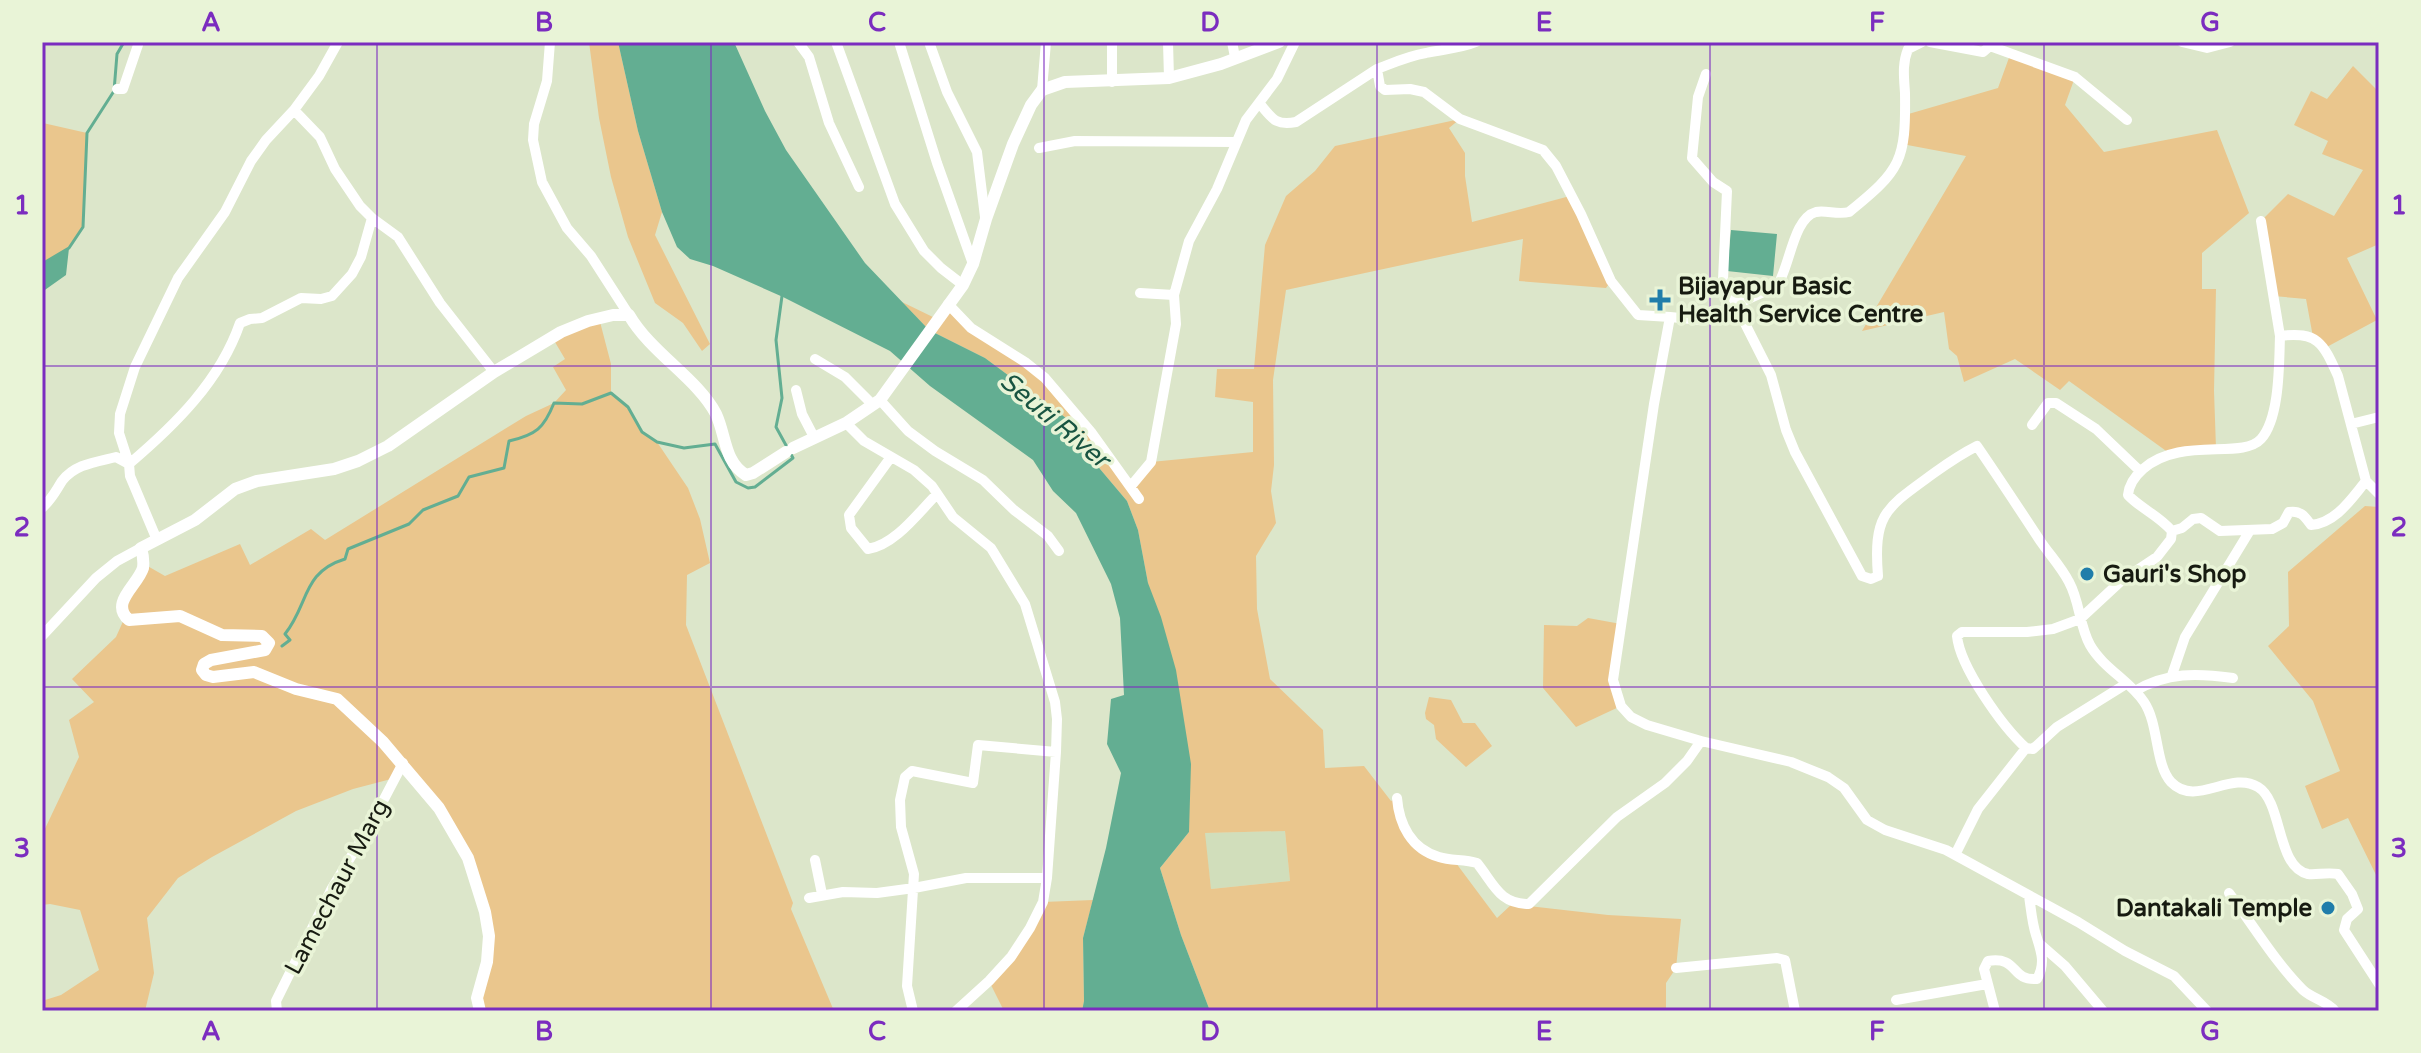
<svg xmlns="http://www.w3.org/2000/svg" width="2421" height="1053" font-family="'Varela Round',sans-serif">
<rect width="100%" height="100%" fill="#dce6ca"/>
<path fill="#d1debb" d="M1285,831L1290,881L1211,889L1204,833Z"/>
<path fill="#eac68d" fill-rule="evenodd" d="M589,42H618L638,131L662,212L655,235L710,344L702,351L683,323L655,303L628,237L611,177L599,118Z
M2010,55L2075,77L2065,105L2104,152L2217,130L2249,213L2202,253V289H2216L2214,391L2216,448L2169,453L2069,381L2060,390L2015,359L1964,382L1957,356L1949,349L1944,312L1862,331L1966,156L1902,144L1905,115L1998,88Z
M2353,66L2379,92V244L2347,258L2377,320L2323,349L2313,337L2306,299L2273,296L2261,221L2288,194L2334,216L2363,170L2322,154L2328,141L2294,125L2311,91L2327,99Z
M42,68L43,123L87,133L83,227L67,249L42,264Z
M1460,119L1449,128L1465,153V176L1472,222L1570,196L1611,281L1606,288L1519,281L1523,239L1286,290L1273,380L1274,465L1271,491L1276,523L1256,556L1257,609L1270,679L1323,730L1325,768L1364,766L1391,801L1397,798L1398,812L1424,849L1453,859L1497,918L1512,904L1608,915L1681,919L1676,968L1666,983V1011H1210L1181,935L1160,868L1189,832L1148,583L1138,530L1127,501L1100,469L1066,418L985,358L929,330L902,302L937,319L948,304L971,328L1025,362L1131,485L1151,462L1253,452V402L1215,397L1217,369H1254L1265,245L1286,196L1315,171L1335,146ZM1285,831L1290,881L1211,889L1205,833Z
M599,318L611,364V393L628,407L642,432L657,442L688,488L700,519L710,563L687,575L686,625L793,903L791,909L834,1011H480L489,936L468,858L403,764L395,778L353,789L296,811L212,857L178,878L147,918L154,973L145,1011H42V1001L61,995L99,970L80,910L50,904L42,905V835L79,757L69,720L94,702L72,679L116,637L125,617L122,612L144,564L165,576L240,544L250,565L311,529L325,540L526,416L554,403L566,390L553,367L565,359L552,337Z
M2365,506L2379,507V881L2348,818L2322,829L2305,786L2340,771L2313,701L2268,646L2289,626L2288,572Z
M1588,618L1621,624L1613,680L1621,706L1576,727L1543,688L1544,625L1577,626Z
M1429,697L1451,700L1463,723H1475L1492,746L1466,767L1436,739L1434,725L1426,719L1425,713Z
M1093,900L1083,938L1084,1001L1082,1011H1004L989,981L1043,902Z"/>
<path fill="#63ae92" d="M618,42H734L765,111L786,150L865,263L929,330L985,358L1066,418L1100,469L1127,501L1138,530L1148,583L1161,617L1176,670L1191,764L1189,832L1160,868L1181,935L1210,1011H1082L1084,1001L1083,938L1106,848L1121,773L1107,744L1111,699L1124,695L1120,618L1111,584L1076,513L1053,491L1033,460L930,386L890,351L783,297L713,266L690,259L677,247L662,212L638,131Z
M1731,230L1777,234L1773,276L1727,271Z
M69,248L66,275L42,292V264Z"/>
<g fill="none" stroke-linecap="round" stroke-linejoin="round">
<path stroke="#63ae92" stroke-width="3" d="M42,264L69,248L83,227L87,133L114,91L117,54L124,42
M282,646L290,640L285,634C309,604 302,572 345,559L348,549L409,524L423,510L458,496L469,477L504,468L509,441C536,435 544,428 554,403L582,404L611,393L628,407L642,432L657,442L684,448L715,444L736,482L748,488L755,487L793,458L776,427L782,398L776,340L782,296"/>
<path stroke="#fff" stroke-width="10" d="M550,42L547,81L534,124L533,140L542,182L567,228L591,256L629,315
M798,42L809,57L829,123L859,187
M836,42L895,204L924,251L941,268L963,285
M899,42L937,163L973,264
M929,42L947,92L977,152L985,217
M1168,42L1169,78
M1232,42L1235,57
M1922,42L1908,49C1902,64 1904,77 1905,93C1906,161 1901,170 1849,212C1838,215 1826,210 1816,212C1793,218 1790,267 1777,286L1702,320L1670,317L1654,404L1613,680L1621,706L1631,717L1647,725L1701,741L1791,762L1828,777L1844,788L1867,820L1885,830L1946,850L2078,922L2125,951L2174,976L2207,1011
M1930,42L1983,52L1990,46L1989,43
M2182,42L2207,48L2230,42
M1990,46L2075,77L2127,120
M1377,69C1393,63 1408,56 1426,53C1443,49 1459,49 1476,42
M1706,74L1698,97L1692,158L1713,182L1727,191L1723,280L1771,375L1786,430L1795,452L1862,576L1871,579L1878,576C1873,513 1886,508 1934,473C1948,463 1961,454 1977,446C1999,478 2020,510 2041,542C2050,555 2062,568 2069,582C2080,602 2079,625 2090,645C2103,668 2130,681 2144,702C2159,724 2155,765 2171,782C2196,808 2230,770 2258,787C2283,802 2276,867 2308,874C2317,875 2327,872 2338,874L2352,894L2358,909L2347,919L2344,930L2379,984
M1112,82V42
M117,89H123L139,42
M1042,90L1046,42
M1260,104C1272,118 1275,126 1296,122L1377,69L1380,86L1385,90L1410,89L1424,92L1460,119L1543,150L1556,166L1581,214L1611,281L1638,315L1670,317
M294,110L320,137L335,169L360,206L372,218L398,237L440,303L494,372
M1039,148L1075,141L1236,142
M2261,221L2280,336
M1140,293L1174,295
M948,304L971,328L1025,362L1045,378L1091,432L1139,499
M815,359L845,377L873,405
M796,390L802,414L814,437
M880,400L908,431L935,451L983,480L1014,510L1048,536L1059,551
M846,423L864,441L914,470L932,486L953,517L991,548L1025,604L1055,702L1057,719L1056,752L1047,878L1043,902L1030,928L1011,957L989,981L956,1011
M2351,424L2379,417
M2032,425L2048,403H2056L2096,429L2140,471
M891,457L849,515L851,528L868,549C895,545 918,513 937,494
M129,464C175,425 220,381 240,323L250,319L262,318L301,298L321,299L332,296L352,274L361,257L372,218
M1131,486L1151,462L1176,324L1174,295L1189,241L1217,189L1246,120L1277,79L1295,42
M42,508C52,499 55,492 62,481C75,464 96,462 116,457L129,464
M2172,531L2182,528L2193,519L2201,518L2220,531L2272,529L2283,523L2289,512C2301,510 2305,517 2311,525C2336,523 2351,499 2366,481
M157,540L130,476L129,464L119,433L120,414L135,367L178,278L225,212L251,161L266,140L294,110L319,76L338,42
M42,636L96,578L117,561L141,548
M2172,675L2185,637L2249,532
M2126,684L2057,727L2033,749L2026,748C2002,726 1960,667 1957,636L1962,632H2027L2053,629L2080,619L2121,581L2157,557L2171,539L2172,531C2157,514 2141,509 2128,495C2129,484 2135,476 2143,469C2180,436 2242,460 2261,439C2280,418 2279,363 2280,336C2318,331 2323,343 2338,376L2366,481L2379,494
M2135,691C2167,672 2197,673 2233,678
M1397,798C1399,824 1411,849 1439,857C1451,861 1464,859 1477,863C1494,884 1499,904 1529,904L1617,817L1665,783L1687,761L1701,741
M1955,855L1978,809L2026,748
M815,860L822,894
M2229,893C2253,925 2275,962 2303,990C2313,999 2327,1001 2335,1011
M809,898L843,892L877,893L914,888L966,878H1047
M2041,945L2065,966L2103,1011
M1676,968L1777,958L1785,960L1795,1011
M1896,1000L1987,984
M277,1011L276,1001L332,888L372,822L403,763
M913,1011L907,986L914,874L901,827L900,800L905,777L912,771L973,783L978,745L1056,752
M1995,1011L1984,969L1988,961C2019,956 2010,981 2037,979C2046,963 2041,951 2036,935C2032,923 2031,909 2029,896"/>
<path stroke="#fff" stroke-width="12" d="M793,448L846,423L880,400L963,285L973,264L986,219L1013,144L1031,105L1042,90L1065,82L1169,78L1221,64L1279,42
M480,1011L477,998L487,962L489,936L485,912L468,858L439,808L383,742L337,699L296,689L254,672L213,677L206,675L202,670L204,664L211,660L265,650L269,643L262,636L222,635L180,616L129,620C109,603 138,585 143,568C144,561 143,555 141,548L195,520L235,489L257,481L334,469L358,461L388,446L494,372L561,332L588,321L613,315H629C651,353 697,378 716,414C726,435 724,462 746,475L753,473L786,452"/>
</g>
<path fill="none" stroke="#7b2cbf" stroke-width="2" stroke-opacity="0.55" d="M377,42V1011M711,42V1011M1044,42V1011M1377,42V1011M1710,42V1011M2044,42V1011M42,366H2379M42,687H2379"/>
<g fill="#207daa" stroke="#e9f4d7" stroke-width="3">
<path d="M1656 288h8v8h8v8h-8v8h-8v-8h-8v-8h8z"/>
<circle cx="2087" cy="574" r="8"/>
<circle cx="2328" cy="908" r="8"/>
</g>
<g text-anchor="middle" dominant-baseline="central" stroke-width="7" stroke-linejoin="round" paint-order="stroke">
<g font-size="24" font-weight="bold" fill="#171b11" stroke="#e9f4d7" text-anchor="start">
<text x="1678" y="286">Bijayapur Basic<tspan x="1678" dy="28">Health Service Centre</tspan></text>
<text x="2103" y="574">Gauri's Shop</text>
<text x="2312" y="908" text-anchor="end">Dantakali Temple</text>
</g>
<g font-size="24" fill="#171b11" stroke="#e9f4d7">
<text transform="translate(337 887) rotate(-62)">Lamechaur Marg</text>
</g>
<g font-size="26" font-style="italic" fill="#185441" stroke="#e9f4d7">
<text transform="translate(1055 420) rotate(40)">Seuti River</text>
</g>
</g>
<rect width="2421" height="1053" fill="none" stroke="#e9f4d7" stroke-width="88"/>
<rect x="44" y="44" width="2333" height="965" fill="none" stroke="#7b2cbf" stroke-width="3"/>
<g font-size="26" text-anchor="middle" font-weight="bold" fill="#7b2cbf">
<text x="211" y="31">A</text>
<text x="544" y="31">B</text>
<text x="877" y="31">C</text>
<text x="1210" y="31">D</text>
<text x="1544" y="31">E</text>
<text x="1877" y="31">F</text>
<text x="2210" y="31">G</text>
<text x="22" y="214">1</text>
<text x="2399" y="214">1</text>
<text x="22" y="536">2</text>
<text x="2399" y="536">2</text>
<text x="22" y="857">3</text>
<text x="2399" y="857">3</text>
<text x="211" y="1040">A</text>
<text x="544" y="1040">B</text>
<text x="877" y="1040">C</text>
<text x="1210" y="1040">D</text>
<text x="1544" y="1040">E</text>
<text x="1877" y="1040">F</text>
<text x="2210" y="1040">G</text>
</g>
</svg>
